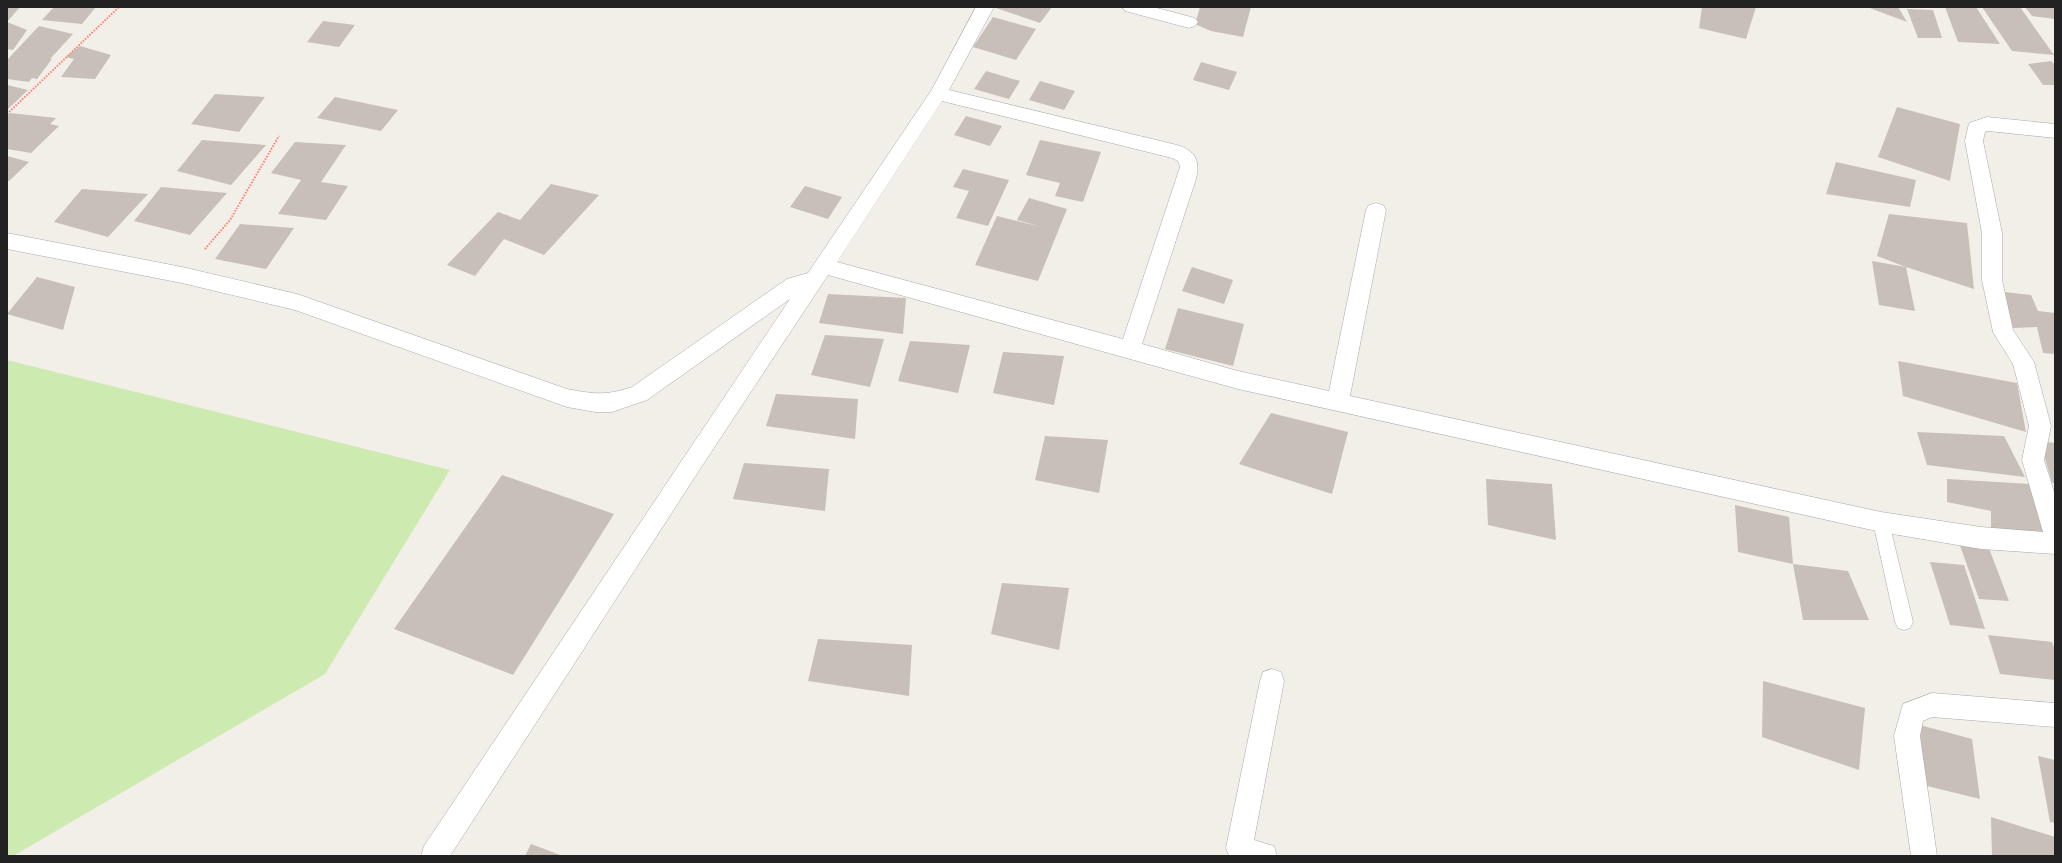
<svg xmlns="http://www.w3.org/2000/svg" width="2062" height="863" font-family="Lato,sans-serif">
<rect width="100%" height="100%" fill="#f2efe9"/>
<path fill="#cdebb0" d="M7,360L450,470L325,674L13,856H7Z"/>
<path fill="#c7bfb8" d="M7,7H20L7,22Z
M54,7H96L82,24L42,20Z
M997,7H1052L1040,23L996,8Z
M1200,7H1251L1243,37L1211,31L1195,24Z
M1702,7H1756L1746,39L1699,28Z
M1867,7H1898L1907,22Z
M1945,7H1976L2000,44L1958,42Z
M1982,7H2020L2054,55L2012,51Z
M2025,7H2055V19L2032,16Z
M1907,9L1933,10L1942,38H1918Z
M993,17L1036,29L1016,60L973,47Z
M323,21L355,25L339,47L307,42Z
M7,22L27,30L13,50L7,49Z
M39,26L73,34L50,59H52L37,79L32,78L29,82L7,79V60Z
M80,46L111,55L95,79L61,77L74,59L66,57Z
M2051,61L2055,65V85H2043L2028,64Z
M1201,62L1237,72L1229,90L1193,80Z
M986,71L1020,81L1009,99L974,89Z
M1040,81L1075,91L1064,110L1029,100Z
M7,85L28,90L7,110Z
M215,94L265,97L239,132L191,124Z
M335,97L398,110L381,131L317,118Z
M1897,107L1960,124L1950,181L1878,157Z
M10,113L56,118L50,124L59,126L31,153L7,149V116Z
M966,116L1002,126L990,146L954,135Z
M202,140L266,145L231,185L177,171Z
M1040,140L1101,152L1083,202L1055,196L1060,183L1026,175Z
M295,142L346,145L321,182L348,186L326,220L278,214L301,180L271,173Z
M7,156L29,162L9,181H7Z
M1836,162L1916,180L1910,207L1826,194Z
M963,169L1009,180L988,226L956,218L969,191L953,187Z
M551,184L599,195L544,255L504,239L475,276L447,265L498,212L520,220Z
M805,186L842,197L828,219L790,207Z
M161,187L227,193L190,235L134,221Z
M82,189L148,194L108,237L54,222Z
M1029,198L1067,209L1038,281L975,265L997,216L1042,227L1017,220Z
M1889,214L1967,223L1974,289L1906,267L1915,311L1879,305L1872,261L1906,267L1877,256Z
M240,224L294,228L266,269L215,259Z
M1192,267L1233,280L1224,304L1182,291Z
M37,277L75,287L63,330L7,314Z
M2004,292L2031,295L2038,311L2055,313V354L2043,353L2037,327L2013,328Z
M828,294L906,298L903,334L819,323Z
M1178,308L1244,324L1233,366L1165,349Z
M825,335L884,339L870,387L811,375Z
M910,341L970,345L958,393L898,381Z
M1003,352L1064,356L1054,405L993,393Z
M1898,361L2017,383L2026,432L1903,396Z
M776,394L858,399L855,439L766,426Z
M1271,413L1348,432L1332,494L1239,464Z
M1917,432L2004,436L2025,477L1927,465Z
M1045,436L1108,440L1099,493L1035,480Z
M2040,441L2055,443V483H2052Z
M744,463L829,469L825,511L733,499Z
M502,475L614,514L513,675L394,629Z
M1486,479L1552,484L1556,540L1488,525Z
M1947,479L2030,484L2049,533L1991,528V511L1947,502Z
M1735,505L1789,517L1793,564L1738,552Z
M1958,540L1987,543L2009,601L1979,599Z
M1930,562L1964,565L1985,629L1950,625Z
M1793,564L1848,571L1869,620H1803Z
M1002,583L1069,588L1059,650L991,634Z
M1988,635L2052,642L2055,650V680L2000,674Z
M818,639L912,645L909,696L808,681Z
M1763,681L1865,708L1859,770L1762,737Z
M1916,724L1972,739L1980,799L1923,785Z
M2038,756L2055,760V823L2050,822Z
M1991,817L2055,837V856H1992Z
M531,844L563,856H525Z"/>
<g fill="none" stroke-linecap="round" stroke-linejoin="round">
<defs>
<path id="lane" d="M1881,514L1887,517L1889,522L1913,622L1910,628L1904,630L1898,628L1895,622L1873,522L1875,517Z"/>
<path id="street" d="M976,7H994L949,90L1177,145C1196,151 1200,160 1196,179L1142,344L1238,371L1329,391L1366,210L1369,205L1376,203L1383,205L1386,210L1350,396L1881,512L1981,527L2043,532L2022,460L2029,426L2013,364L1993,332L1982,280V233L1965,141L1969,123L1987,117L2055,124V138L1988,131L1985,132L1983,141L2002,233V280L2013,330L2034,362L2051,426L2044,460L2055,495V554L1981,549L1881,532L1238,389L828,275L700,469L450,856H421L424,846L790,299L647,400L612,412H595L567,407L295,310L182,283L7,249V233L182,267L297,294L567,389C594,394 605,396 632,387L787,279L808,273L931,91ZM942,101L1172,158L1178,161L1180,167L1176,179L1123,339L837,262Z
M1122,7H1153L1195,18L1198,22L1195,26L1189,28L1125,11Z
M1272,669L1281,672L1284,681L1254,840L1274,846L1277,856H1229L1226,848L1260,681L1263,672Z
M1932,693L2055,703V727L1932,717L1923,721L1920,736L1937,856H1911L1894,736L1903,704Z"/>
</defs>
<use href="#lane" stroke="#a9a9a9" stroke-width="1"/>
<use href="#street" stroke="#a9a9a9" stroke-width="1"/>
<path stroke="#fa8072" stroke-width="2" stroke-dasharray="1.5 1.5" stroke-linecap="butt" d="M7,114L119,7
M205,249L230,220L279,136"/>
<use href="#lane" fill="#fff" fill-rule="evenodd"/>
<use href="#street" fill="#fff" fill-rule="evenodd"/>
</g>
<rect width="2062" height="863" fill="none" stroke="#222222" stroke-width="16"/>
</svg>
